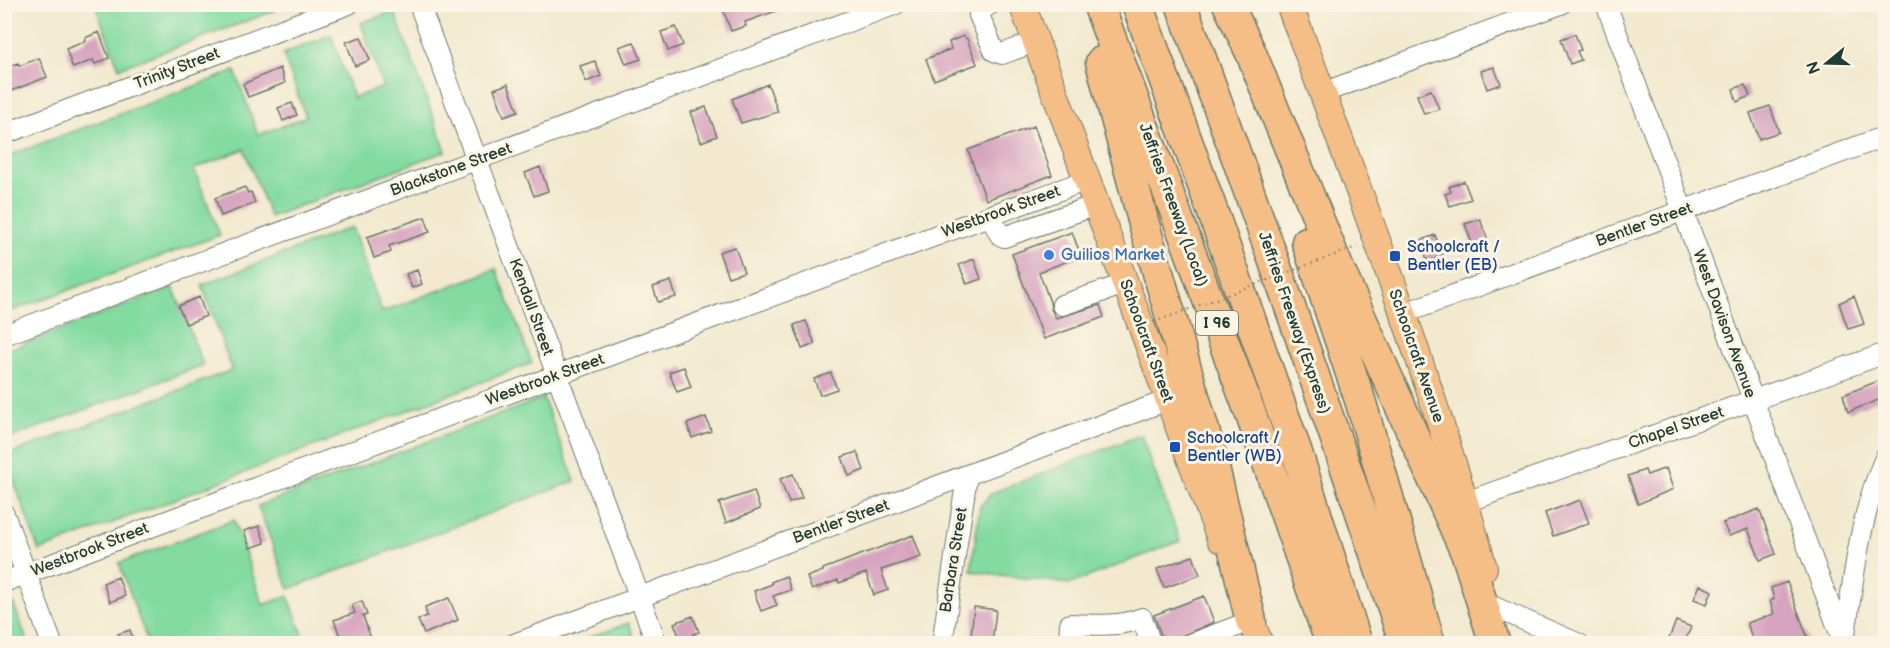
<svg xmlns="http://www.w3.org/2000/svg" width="1890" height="648" font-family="'Balsamiq Sans',sans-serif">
<rect width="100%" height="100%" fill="#fcf5e5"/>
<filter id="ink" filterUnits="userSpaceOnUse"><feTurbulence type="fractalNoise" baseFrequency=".0167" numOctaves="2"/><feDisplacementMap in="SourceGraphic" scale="12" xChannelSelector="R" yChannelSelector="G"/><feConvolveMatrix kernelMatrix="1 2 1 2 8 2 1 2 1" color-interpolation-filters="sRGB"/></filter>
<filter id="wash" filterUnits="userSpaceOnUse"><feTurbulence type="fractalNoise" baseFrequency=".008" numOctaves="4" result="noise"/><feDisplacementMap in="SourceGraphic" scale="24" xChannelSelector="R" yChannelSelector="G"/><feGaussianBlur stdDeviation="1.35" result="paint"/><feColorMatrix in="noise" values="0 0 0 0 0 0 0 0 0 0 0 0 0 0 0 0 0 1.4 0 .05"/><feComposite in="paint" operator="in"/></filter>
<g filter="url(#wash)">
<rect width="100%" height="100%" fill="#f2e9cf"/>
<path fill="#83dba0" stroke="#518c6a" stroke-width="1.5" d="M102,4H271L274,11L119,68L96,7Z
M394,11L446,151L270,217L244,149L194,169L220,235L5,313V157L235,71L258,135L306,117L283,54L331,35L353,98L383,87L361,23Z
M352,227L382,312L496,269L532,363L39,551L5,456L232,370L202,285Z
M173,287L203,365L5,440V351Z
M543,398L575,481L289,589L258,506Z
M1141,435L1180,541L1070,584L971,571L980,506L992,493Z
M234,520L263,605L288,596L306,643H148L119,563Z
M13,602L28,643H5V605Z
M629,623L636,643H574Z"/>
<g id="blocks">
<path fill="#d7a4c0" d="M721,4H789L790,6L745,22L746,26L731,31Z
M676,27L683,45L668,51L661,32Z
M99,32L109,58L95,64L93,60L73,68L66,49L86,41L85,38Z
M1575,34L1581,50L1577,51L1581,60L1570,64L1561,39Z
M963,36L967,39L977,64L934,80L926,59L951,49L949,42Z
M361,37L370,60L355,66L346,42Z
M634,42L641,59L626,64L619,47Z
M39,58L47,77L11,91L4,68L18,63L19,66Z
M595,61L601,76L586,82L580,66Z
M1494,67L1501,84L1487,89L1481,71Z
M280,68L285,83L248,97L243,84Z
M508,84L518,111L504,116L494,89Z
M768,84L778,112L741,123L732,99Z
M1745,85L1750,96L1737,102L1733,89Z
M1431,90L1439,109L1424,114L1417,95Z
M292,103L297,115L283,121L278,108Z
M1770,106L1779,132L1759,139L1750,113Z
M706,107L717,136L701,142L691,112Z
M1034,126L1052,175L986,200L968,150Z
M540,167L548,191L534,196L525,173Z
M1464,181L1471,199L1450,206L1445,194L1451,192L1449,187Z
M245,187L248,193L251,192L255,203L221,216L215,198Z
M425,217L430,232L389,246L391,252L374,258L367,237Z
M1480,219L1489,243L1474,249L1465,224Z
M1072,232L1081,256L1039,272L1050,302L1051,309L1056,318L1100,305L1104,317L1044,339L1012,254Z
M1435,235L1443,256L1428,262L1420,241Z
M735,247L744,272L728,277L719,252Z
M974,259L981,279L967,284L959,265Z
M417,270L422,284L412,288L406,274Z
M671,281L676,297L658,302L653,287Z
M1854,296L1864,324L1848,329L1839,303Z
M199,297L206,316L186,324L178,306Z
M806,321L815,344L802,349L794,325Z
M684,367L691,387L677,392L669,372Z
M831,373L837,389L820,395L814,379Z
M1883,379L1886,397L1848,412L1843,395Z
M706,417L711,431L692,438L687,424Z
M857,452L864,470L849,476L842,457Z
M1666,468L1673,489L1638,504L1628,476L1645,470L1647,475Z
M793,474L802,498L789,503L780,479Z
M754,491L760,509L726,523L719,503Z
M1580,500L1589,523L1553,536L1545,513Z
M1759,509L1776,554L1760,560L1748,529L1729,536L1723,523Z
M259,526L265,543L250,548L244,531Z
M913,535L921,557L881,570L888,590L874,595L866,573L839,583L838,580L812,590L807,577L823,571V569Z
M1193,556L1200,575L1164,588L1157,569Z
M786,576L791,590L773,596L777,605L761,611L754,591L772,584L771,582Z
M118,577L125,596L110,602L103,583Z
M1787,582L1810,644H1754L1747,623L1774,614L1770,601L1774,599L1771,588Z
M1700,585L1712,591L1707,604L1694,599Z
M1204,596L1214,622L1164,644L1154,615Z
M449,598L458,620L424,634L418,620L427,616L425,607Z
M362,601L367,615L363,616L373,644H343L334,620L355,613L352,605Z
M974,607L996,610L992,644H970Z
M693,616L699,632L693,634L696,644H682L674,623Z
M1676,621L1691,627L1684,644H1667Z
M130,630L135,644H122L118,634Z"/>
</g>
</g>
<g filter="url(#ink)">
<use href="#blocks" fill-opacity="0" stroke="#69796a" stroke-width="1.5"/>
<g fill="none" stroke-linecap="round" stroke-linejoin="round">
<defs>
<path id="minor" d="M419,4L657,644
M991,4L985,7L979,15L994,51L1002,54L1035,42
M1606,4L1844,644
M1322,93L1561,4
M4,134L349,4
M990,216L1000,235L1004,237L1096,205
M1062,305L1125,284
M1402,314L1886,136
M4,335L896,4
M1466,502L1886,353
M4,514L52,644
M4,582L541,381L1087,180
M1494,607L1579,644
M1844,641C1854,578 1859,515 1886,456
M514,644L1168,400
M942,644L967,476
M1069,644L1070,624C1094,625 1119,627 1142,618L1151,644
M1190,644L1251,621"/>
<path id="major" d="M1022,4L1220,539
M1289,4C1359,190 1431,377 1484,568
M1244,602L1260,644"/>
<path id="highway" d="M1098,4L1251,415L1331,644
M1137,4L1212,210L1297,453L1357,644
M1181,4C1259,216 1334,429 1405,644
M1228,4L1251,53L1338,267L1467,555L1495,644
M1101,62L1145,228L1210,451L1251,621
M1307,242L1361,403L1430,644"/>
</defs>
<use href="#minor" stroke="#69796a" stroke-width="22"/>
<use href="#major" stroke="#69796a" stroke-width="28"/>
<use href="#highway" stroke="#69796a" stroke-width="33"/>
<use href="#minor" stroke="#fff" stroke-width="20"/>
<use href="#major" stroke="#f6be87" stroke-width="26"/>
<use href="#highway" stroke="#f6be87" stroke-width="30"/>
<path stroke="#69796a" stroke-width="2" stroke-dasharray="1.5 4.5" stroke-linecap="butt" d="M1154,322L1359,246"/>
</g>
</g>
<circle fill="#3f7fe0" stroke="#fcf5e5" stroke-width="2" cx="1049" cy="255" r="6"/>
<g fill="#1a4fb4" stroke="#fcf5e5" stroke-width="2">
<rect x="1389" y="250" width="12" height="12" rx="3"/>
<rect x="1169" y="441" width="12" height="12" rx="3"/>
</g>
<g text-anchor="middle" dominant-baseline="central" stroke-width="6" stroke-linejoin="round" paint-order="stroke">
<rect fill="#fcf5e5" stroke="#617469" stroke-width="1.5" x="1196" y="311" width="42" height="24" rx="4.5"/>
<g font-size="15" font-weight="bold" fill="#1f3d34">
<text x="1217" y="323">I 96</text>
</g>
<g font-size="16" fill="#1f3d34" stroke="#fcf5e5">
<text transform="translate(177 69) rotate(-21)">Trinity Street</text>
<text transform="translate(451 170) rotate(-20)">Blackstone Street</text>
<text transform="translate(1173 205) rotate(70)">Jeffries Freeway (Local)</text>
<text transform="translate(1001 212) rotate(-20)">Westbrook Street</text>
<text transform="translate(1644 225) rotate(-20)">Bentler Street</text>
<text transform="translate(531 307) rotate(70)">Kendall Street</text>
<text transform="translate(1294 323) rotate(71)">Jeffries Freeway (Express)</text>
<text transform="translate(1724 324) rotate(70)">West Davison Avenue</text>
<text transform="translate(1146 341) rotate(70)">Schoolcraft Street</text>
<text transform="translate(1416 356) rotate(71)">Schoolcraft Avenue</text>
<text transform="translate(545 380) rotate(-20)">Westbrook Street</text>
<text transform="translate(1676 428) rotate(-19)">Chapel Street</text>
<text transform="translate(841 522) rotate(-20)">Bentler Street</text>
<text transform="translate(90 550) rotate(-21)">Westbrook Street</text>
<text transform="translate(954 560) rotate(-81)">Barbara Street</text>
</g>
<g font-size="16" fill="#164399" stroke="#fcf5e5" text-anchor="start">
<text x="1407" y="247">Schoolcraft /<tspan x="1407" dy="18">Bentler (EB)</tspan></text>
<text x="1187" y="438">Schoolcraft /<tspan x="1187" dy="18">Bentler (WB)</tspan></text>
</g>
<g font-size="16" fill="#366cbe" stroke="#fcf5e5" text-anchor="start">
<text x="1061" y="255">Guilios Market</text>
</g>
</g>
<rect width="1890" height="648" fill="none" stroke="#fcf5e5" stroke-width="24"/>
<g transform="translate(1827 63) rotate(251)" stroke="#fcf5e5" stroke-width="4.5" paint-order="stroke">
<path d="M0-4.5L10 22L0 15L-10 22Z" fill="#1f3d34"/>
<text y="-9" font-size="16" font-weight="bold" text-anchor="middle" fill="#1f3d34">N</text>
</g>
</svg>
